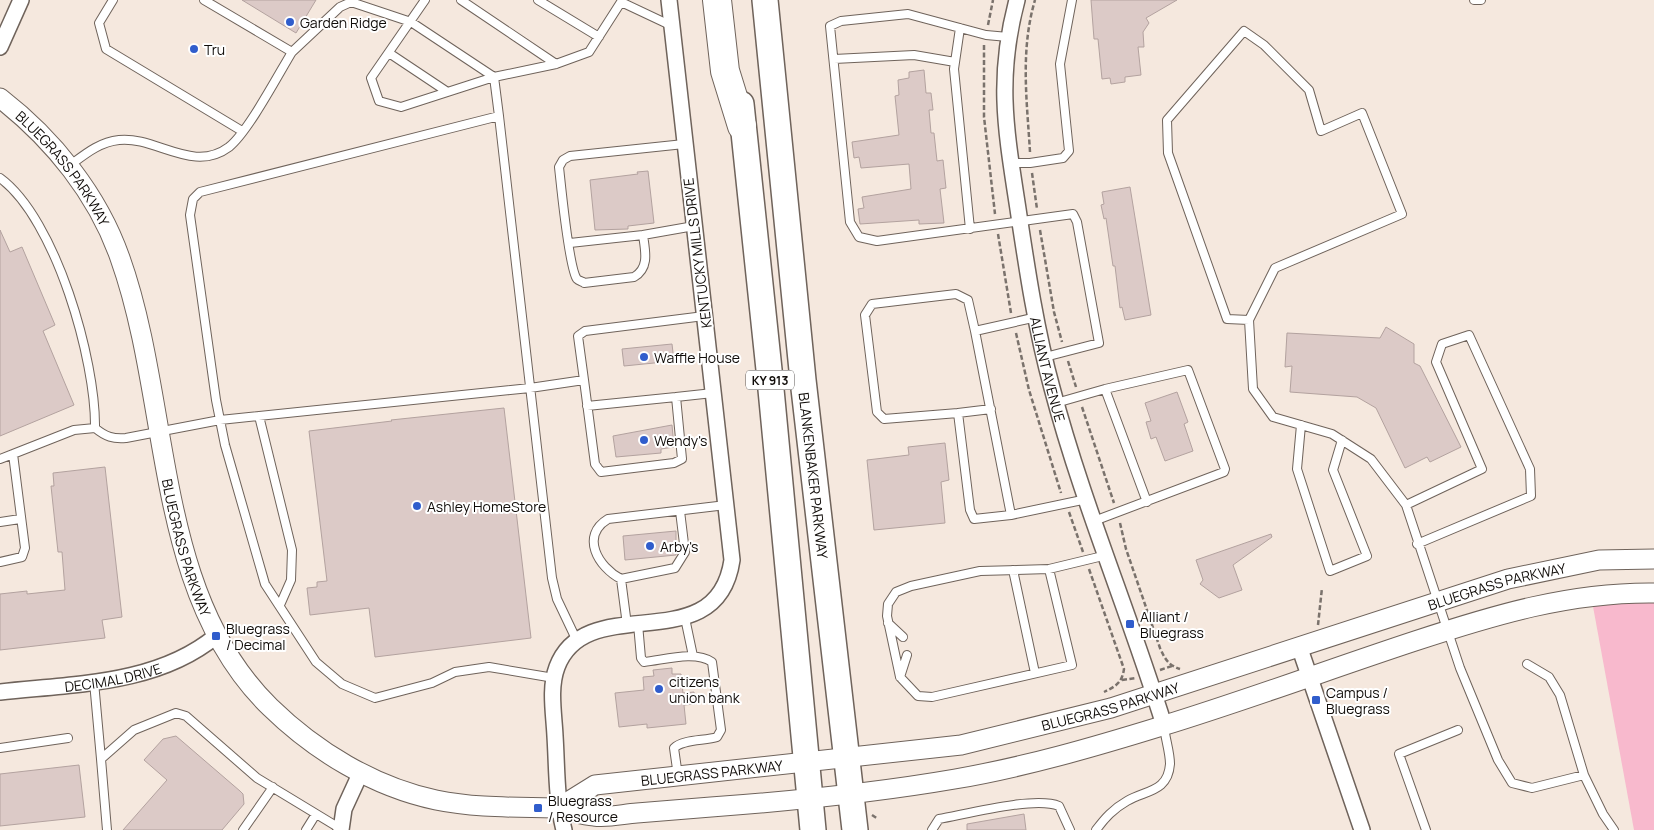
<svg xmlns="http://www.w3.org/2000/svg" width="1654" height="830" font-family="Manrope,sans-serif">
<rect width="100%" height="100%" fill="#f5e8de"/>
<path fill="#f8b9cd" d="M1592,601L1654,603V830H1634Z"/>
<path fill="#dccac7" stroke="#b3a29f" d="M242,0H316L296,33Z
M1091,0H1177L1146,18L1149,23L1143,32L1144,47H1138L1141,75L1125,77V82L1111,84L1110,78L1102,79L1098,39H1094Z
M924,70L926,93H931L933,110H929L931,133H934L937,161L943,160L946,188L940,189L944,223L919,224V220L860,224L858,209L864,208L862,197L911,189L909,164L861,168L859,157L854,158L852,142L899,135L895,96L899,95L898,80L909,78V72Z
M648,171L654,223L628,226V229L595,230L590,180L638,174L637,172Z
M1130,187L1151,315L1125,320L1122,307L1120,308L1115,266H1113L1106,218L1104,219L1101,205L1104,204L1102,192Z
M0,230L10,252L22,247L55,325L43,331L74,405L0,436Z
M1386,327L1414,344V363L1420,366L1461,447L1430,462L1427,457L1405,468L1376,408L1357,397L1290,392L1292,366L1285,367L1287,333L1380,338Z
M672,344L674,361L624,366L622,349Z
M1177,392L1188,422L1184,424L1193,451L1165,461L1156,437L1151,439L1146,422L1151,421L1145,403Z
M504,408L531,638L375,657L369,608L310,615L307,588L317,587V582L327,581L309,431L392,421L391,420Z
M672,425L674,447L661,449V453L616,457L613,436Z
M945,443L949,480L941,482L945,523L874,530L867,460L909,455L908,447Z
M105,467L122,617L102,620L105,638L0,650V594L27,591V594L65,590L62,552H58L51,486H54L53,473Z
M676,531V555L625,560L623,536Z
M1271,534L1272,537L1233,565L1242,590L1219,598L1200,584L1203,580L1196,560Z
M672,668V674H681L683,693L694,692L695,704L684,705L686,724L647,728V724L619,727L615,693L644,690L643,677L654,676L653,670Z
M176,736L240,791L243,794L244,804L222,830H123L167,780L144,760L163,739Z
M79,765L85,817L0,826V774Z
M1024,814L1026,830H967V824Z"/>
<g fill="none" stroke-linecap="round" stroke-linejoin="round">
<defs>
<path id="service" d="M113,0L99,23L106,49L242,131
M425,0L371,78L379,101L401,107L494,77L499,116
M461,0L556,64
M538,0L599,37
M1474,0H1481
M960,28L954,69L970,229
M1008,37L986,35L908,14L841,21L830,26L850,222L859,237L877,241L1073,214L1077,222L1099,343L1045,357
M292,52L340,7L351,2L411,22L494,77L556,64L589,52L621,2L672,26
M389,53L446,91
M834,59L914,55L955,62
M1011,163H1030L1063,158L1069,151L1060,64L1072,0
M69,166C84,155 99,142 119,140C156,136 193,174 229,147C248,132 278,75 292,52L204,0
M0,178C56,219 96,361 95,428
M643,235L694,226
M570,243L643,235C645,250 650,268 634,277L584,283C582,281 579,281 577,279C569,269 561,185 559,167L563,160L570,156L684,144
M1249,320L1227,319L1168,153L1167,120L1244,31L1264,45L1309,90L1321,131L1362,113L1402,214L1275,268L1249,320L1253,389L1273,417L1332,434L1371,459L1406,505L1460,668L1498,760L1512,783L1532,788L1584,775L1603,814L1614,830
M975,331L968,300L956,294L872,304L865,315L877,412L884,419L958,413L970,510L974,519L1011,515L975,331L1037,317
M584,380L595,464L601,472L674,463L682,459L676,397L713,393
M1105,389L1147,502
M1056,403L1105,389L1188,370L1225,469L1224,472L1094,521
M587,406L676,397
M958,413L991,409
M259,416L292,550L291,580L280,605
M1301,425L1297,469L1330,571L1367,556L1333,470L1342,440
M0,459L13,454
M1406,505L1482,469L1436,362L1442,344L1469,335L1530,469L1531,496L1417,544
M680,511L685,552L675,568L621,579C598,567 580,536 608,519L726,505
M1011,515L1087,499
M0,522L20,519
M0,562L22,557L25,548L13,454L74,430L95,428C106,437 113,439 126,438L220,420L530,388L584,380L578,336L585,331L704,316
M1049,569L1072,665L932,697L918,696L900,677L887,616L888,604L896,592L911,586L980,571L1049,569L1107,555
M1013,570L1035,673
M621,579L627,625
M685,618L693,656
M888,623L903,637
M638,624L641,658L644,662C664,660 695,650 712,662L721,730L717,737C706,741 683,739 674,748L678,776
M1527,664L1549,677L1560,695L1584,775
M900,677L907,655
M554,678L489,667L455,672L432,683L375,698L342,684L316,662L265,584L225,445L216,400L190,215L193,199L200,192L499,116L552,578L557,599L577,641
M94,682L101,759
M0,748L68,738
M107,830L101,759L134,730L176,713L186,716L257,778L341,829
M243,830L273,787
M306,830L316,814
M932,830L939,819C967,814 1035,796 1059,806L1070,830
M1096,830C1105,818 1113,809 1127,801C1146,790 1168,792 1170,764C1170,752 1165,738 1164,726
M1426,830L1399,754L1458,730"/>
<g id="minor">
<path id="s1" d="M1017,0C996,79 1006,131 1018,209C1027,269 1036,330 1052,388C1082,502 1129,612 1164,725"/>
<path d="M0,47L21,0"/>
<path d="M1299,646L1362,830"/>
<path id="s2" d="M0,692C72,684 157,685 216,636"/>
<path d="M341,830L344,809L361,772"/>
<path d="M564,830C556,799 557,767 555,736C554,714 549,688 557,667C587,588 717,663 732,560L669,0"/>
</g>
<g id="tertiary">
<path id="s3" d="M0,98C53,139 98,195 120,258C172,403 153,593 270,707C315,751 374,787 436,800C475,808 513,807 553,808C567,809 580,815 594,816C608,818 623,814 637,813C662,811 686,809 711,807C793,801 874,793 955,779C1025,767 1094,747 1162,726C1247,700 1330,669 1415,641C1494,615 1570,592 1654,593"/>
<path id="s4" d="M558,808L595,785L961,745L1111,708L1508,579L1599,560L1654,559"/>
</g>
<g id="primary">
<path id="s5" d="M765,0L803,380L855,830"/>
<path d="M741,104L770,379L813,830"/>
</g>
<path id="motorway" d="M717,0L725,71L742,126"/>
</defs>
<use href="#service" stroke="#6f635b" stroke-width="10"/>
<use href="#minor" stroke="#6f635b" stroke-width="18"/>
<use href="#tertiary" stroke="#6f635b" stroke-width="21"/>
<use href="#primary" stroke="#6f635b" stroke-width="28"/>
<use href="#motorway" stroke="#6f635b" stroke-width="30"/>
<path stroke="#7a726c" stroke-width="2.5" stroke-dasharray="5 2.5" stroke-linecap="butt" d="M988,25L993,0
M984,45V117L995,214
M1030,152C1027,101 1020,51 1035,0
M1032,173L1037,209
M1040,230L1054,312L1062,342
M998,234L1011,313
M1016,333L1029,390L1061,493
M1068,361L1076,387
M1082,407L1114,503
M1069,512L1083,552
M1120,523L1126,549L1160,648C1165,659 1168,665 1180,669
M1089,569L1124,669C1122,683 1116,686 1104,692
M1318,625L1322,588
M1160,670L1172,666
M1122,680L1136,678
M872,815L878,819"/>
<use href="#service" stroke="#fff" stroke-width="8"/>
<use href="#minor" stroke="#fff" stroke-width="15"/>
<use href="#tertiary" stroke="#fff" stroke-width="19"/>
<use href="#primary" stroke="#fff" stroke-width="25"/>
<use href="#motorway" stroke="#fff" stroke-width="28"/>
</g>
<g fill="#305dcc" stroke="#fff" stroke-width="2">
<circle cx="290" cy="22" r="5"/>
<circle cx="194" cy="49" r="5"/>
<circle cx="644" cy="357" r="5"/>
<circle cx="644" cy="440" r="5"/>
<circle cx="417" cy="506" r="5"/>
<circle cx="650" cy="546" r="5"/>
<rect x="1125" y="619" width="10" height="10" rx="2.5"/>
<rect x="211" y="631" width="10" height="10" rx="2.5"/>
<circle cx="659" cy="689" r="5"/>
<rect x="1311" y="695" width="10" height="10" rx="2.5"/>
<rect x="533" y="803" width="10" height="10" rx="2.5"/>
</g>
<g text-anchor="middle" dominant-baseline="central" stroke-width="4" stroke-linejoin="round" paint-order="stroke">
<rect fill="#fff" stroke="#585553" stroke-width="1" x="746" y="370.5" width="48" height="19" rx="4"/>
<g font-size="12" font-weight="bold" fill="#100c09">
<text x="770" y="380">KY 913</text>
</g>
<g font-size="14" fill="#100c09" stroke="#fff" text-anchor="start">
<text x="300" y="22">Garden Ridge</text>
<text x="204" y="49">Tru</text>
<text x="654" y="357">Waffle House</text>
<text x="654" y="440">Wendy's</text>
<text x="427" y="506">Ashley HomeStore</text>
<text x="660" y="546">Arby's</text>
<text x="1140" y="616">Alliant /<tspan x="1140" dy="16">Bluegrass</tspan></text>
<text x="226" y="628">Bluegrass<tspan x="226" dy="16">/ Decimal</tspan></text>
<text x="669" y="681">citizens<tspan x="669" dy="16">union bank</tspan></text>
<text x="1326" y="692">Campus /<tspan x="1326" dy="16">Bluegrass</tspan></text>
<text x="548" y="800">Bluegrass<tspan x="548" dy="16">/ Resource</tspan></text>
</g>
<g font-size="14" fill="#100c09" stroke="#fff">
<text stroke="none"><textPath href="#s3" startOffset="95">BLUEGRASS PARKWAY</textPath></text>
<text transform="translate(697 253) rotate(-97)">KENTUCKY MILLS DRIVE</text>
<text stroke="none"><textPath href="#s1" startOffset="374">ALLIANT AVENUE</textPath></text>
<text stroke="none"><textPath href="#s5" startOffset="478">BLANKENBAKER PARKWAY</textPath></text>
<text stroke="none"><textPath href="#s3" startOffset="500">BLUEGRASS PARKWAY</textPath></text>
<text stroke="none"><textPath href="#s4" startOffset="971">BLUEGRASS PARKWAY</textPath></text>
<text stroke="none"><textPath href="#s2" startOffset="114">DECIMAL DRIVE</textPath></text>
<text stroke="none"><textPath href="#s4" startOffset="566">BLUEGRASS PARKWAY</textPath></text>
<text stroke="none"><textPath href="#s4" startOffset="161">BLUEGRASS PARKWAY</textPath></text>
</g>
</g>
</svg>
